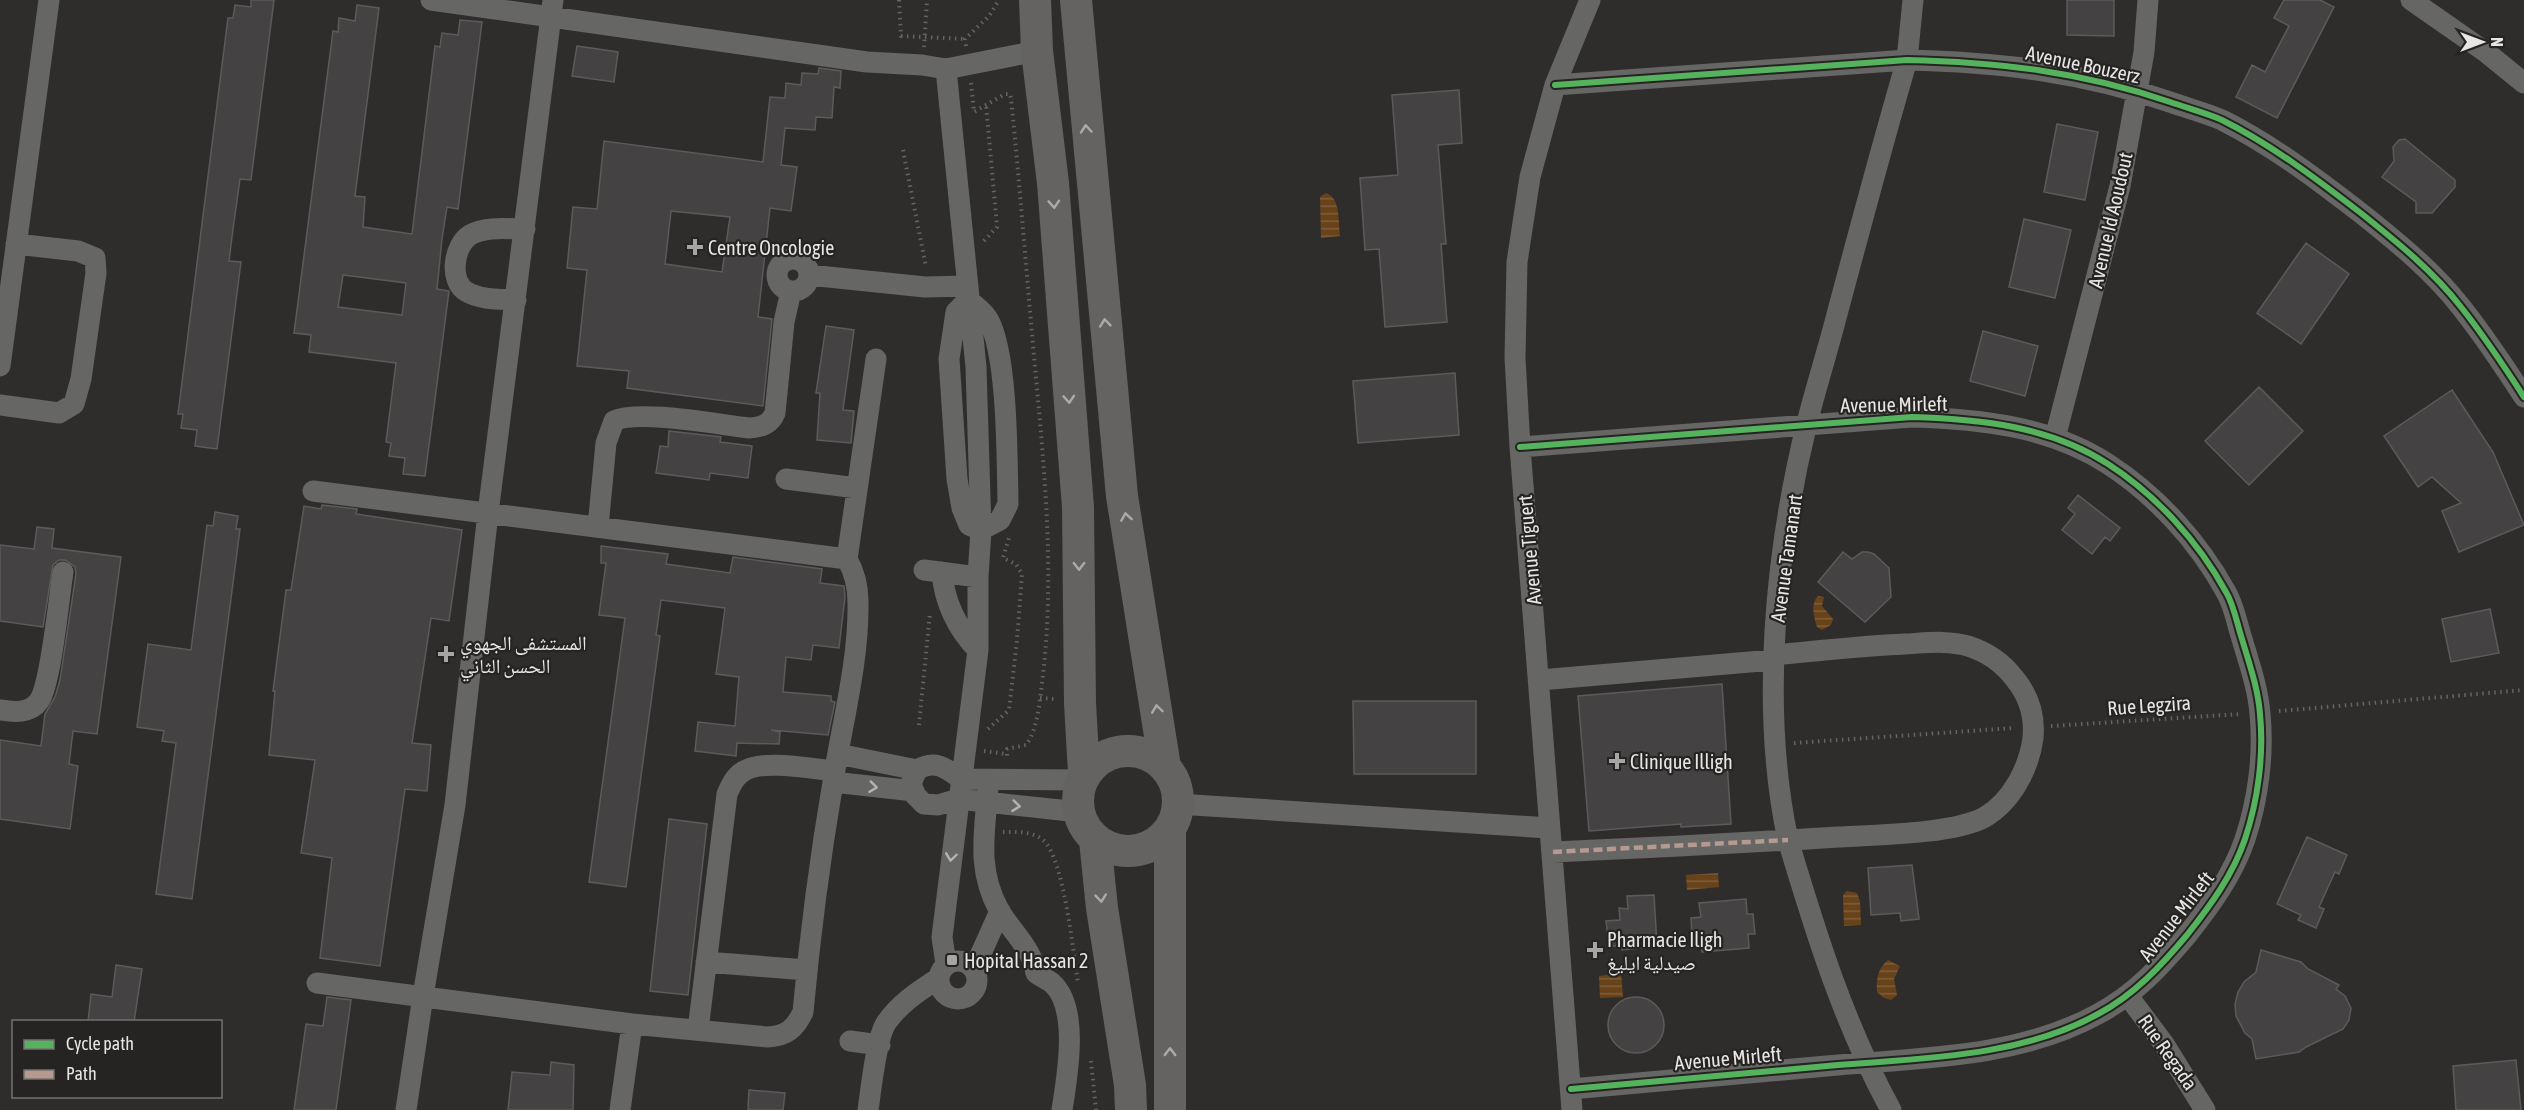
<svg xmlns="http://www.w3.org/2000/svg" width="2524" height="1110" font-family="'Asap Condensed','Noto Naskh Arabic',sans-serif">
<defs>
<pattern id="water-rules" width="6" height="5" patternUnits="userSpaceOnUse" patternTransform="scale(1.5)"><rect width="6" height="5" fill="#68431a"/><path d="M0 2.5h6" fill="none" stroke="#7e5e3b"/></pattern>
</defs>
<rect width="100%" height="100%" fill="#2f2d2c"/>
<path fill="url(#water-rules)" d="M1326,193C1341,198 1338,222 1340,236L1321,238L1320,197Z
M1818,596L1824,597L1822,606L1833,619L1831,625L1822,630L1817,627C1814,617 1810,604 1818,596Z
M1718,873L1719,887L1687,890L1686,875Z
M1847,891L1857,893L1860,901L1861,925L1844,926L1843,895Z
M1888,960L1900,966L1894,979L1897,995L1891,1000L1884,998L1877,992C1876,979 1878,968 1888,960Z
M1621,973L1623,997L1600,998L1599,976Z"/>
<path fill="#444242" stroke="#5c5b5a" stroke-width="1.5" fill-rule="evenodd" d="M251,0H274L251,180L240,179L233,229L229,261L241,262L217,449L195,446L197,430L181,428L183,414H178L228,18H233L235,5L251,7Z
M2067,0H2114V36L2067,35Z
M2284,0H2320L2334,7L2277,118L2236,97L2252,65L2265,72L2289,26L2274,18Z
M357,5L379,8L355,196L365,197L363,227L412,234L435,46L440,47L442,33L458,35L460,20L482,22L458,209L447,207L442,239L437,289L449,291L425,476L403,474L405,458L389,456L391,443L386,442L396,363L309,352L311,335L294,333L333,31L338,32L339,18L355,21ZM343,275L406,283L402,315L338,307Z
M577,46L618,52L614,82L572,76Z
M819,68L841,71L840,88L834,87L832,118L816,117L815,130L785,128L781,165L797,167L791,211L770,208L758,317L772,319L763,406L627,388L629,371L577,366L587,270L567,268L573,207L597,209L604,141L763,162L770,97L785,98L786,83L801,85L802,73L818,74ZM671,211L730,217L722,272L665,264Z
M1459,90L1462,143L1438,145L1446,244H1441L1447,322L1385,327L1379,249L1365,250L1360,178L1398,175L1392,95Z
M2057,124L2098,132L2085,200L2044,192Z
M2405,139L2455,180V187L2432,213H2416V202L2382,177L2394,161L2393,147L2399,140Z
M2024,219L2071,230L2055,298L2009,287Z
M2306,243L2349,274L2301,344L2257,313Z
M826,326L854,330L843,410L854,411L851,443L817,440L820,393H816Z
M1983,331L2038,346L2025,396L1970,381Z
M1455,373L1459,435L1358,443L1353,381Z
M2259,387L2303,431L2249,485L2205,441Z
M2452,390L2493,452L2524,525L2459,552L2442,511L2461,503L2432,477L2418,487L2384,436Z
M669,431L721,437L720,442L752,446L748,478L710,473L709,480L656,473L660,446L668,447Z
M2078,495L2120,528L2110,541L2105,537L2092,554L2062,530L2075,514L2068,508Z
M322,505L357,509L356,514L462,530L449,621L431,618L412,743L431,745L427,791L405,789L380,966L320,958L332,858L301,853L315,760L269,755L275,691H273L286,590H291L304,506L321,509Z
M215,512L238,516L236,529H240L192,899L156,894L176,743L162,741L164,731L137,727L148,644L191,650L207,525L213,526Z
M37,527L54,529L52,548L121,557L97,734L73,731L69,764L78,766L70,829L0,819V740L41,746L45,714L55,697L60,680L76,574L75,567L65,560H59L53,565L43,627L0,621V545L34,549Z
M601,546L668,554L666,564L730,573L733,557L822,569L820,583L844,586L845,597L839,648L813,645L811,660L786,657L783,692L831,696V701L835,702L828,735L771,730L780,732L779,744L737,743L736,756L695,751L698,722L735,726L739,677L716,674L725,608L661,600L656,635L660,636L626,887L589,882L625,618L599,615L606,563H601Z
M1843,552L1852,559L1862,552H1868L1874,554L1889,568L1891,597L1865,622L1818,582Z
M2490,609L2499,653L2451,662L2442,619Z
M1722,684L1731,824L1681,827V824L1589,831L1578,696Z
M1353,701H1476V774H1354Z
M669,819L707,824L688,995L650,991Z
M2307,837L2347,855L2339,874L2335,872L2319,907L2324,909L2316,928L2298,920L2301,915L2277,904Z
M1912,865L1919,919L1901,921L1900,913L1871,915L1868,868Z
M1654,895L1657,946L1622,950V946H1609L1606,921L1620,920L1619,908L1628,909L1627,896Z
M1746,899L1747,914H1753L1755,934H1748L1749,948L1702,952L1701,938L1692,939L1691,918L1701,917L1699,903Z
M2261,950L2301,962L2308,969L2339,985L2336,989L2345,996L2351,1008L2349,1020L2343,1029L2306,1047L2299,1052L2256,1059L2252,1039L2245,1033L2236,1016L2235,1004L2238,992L2244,982L2256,972Z
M116,965L142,969L134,1022H88L91,994L112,997Z
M1608 1025a28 28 0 1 1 56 0a28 28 0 1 1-56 0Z
M327,997L351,1000L336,1110H294L306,1024L323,1026Z
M2516,1060L2521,1110H2456L2453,1066Z
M551,1062L574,1065L573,1110H508L512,1072L550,1075Z
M749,1090L785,1093L783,1110H748Z"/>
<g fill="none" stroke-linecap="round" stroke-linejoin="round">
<path stroke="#666463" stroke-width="4" stroke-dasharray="1.5 4.5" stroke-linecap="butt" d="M899,0L901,36L965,39
M966,46L965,39L989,16L999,0
M924,47L927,0
M971,83L974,112L1005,94H1010L1011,98C1019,177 1025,255 1032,334C1042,448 1056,561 1043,675C1040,696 1039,727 1026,745L1007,749V759
M903,150L926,267
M984,241L997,227L986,104
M1040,698L1054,699
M2279,711L2524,690
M919,725L930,613
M2051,726L2241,714
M988,729L1009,710L1017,640L1022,574L1016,564L1003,558L1009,538
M1794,743L2014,728
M984,751L1006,754
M1003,832C1016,832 1032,831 1043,840C1064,858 1073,952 1078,983
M1091,1061L1096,1110"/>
<path stroke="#666665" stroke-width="21" d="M431,0L867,62L922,65L946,69
M2411,0L2487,53L2524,83
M1555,85L1907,60C1999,62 2083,72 2170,102C2187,108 2206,113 2222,120C2272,145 2318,180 2362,214C2397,242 2433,271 2461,307C2484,336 2504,366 2524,397
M777 275a16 16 0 1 1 32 0a16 16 0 1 1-32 0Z
M809,275L925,287L967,286
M516,300C501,299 481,300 467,292C448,281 454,245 470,235C486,226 508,229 525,229
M968,300C975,305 983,311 988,319C1008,354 1007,460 1008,504L1000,520L981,530L969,525L962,508L957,479L949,359L956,312Z
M0,366L49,0
M0,405L59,413L74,404L81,379L96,273L95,258L78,251L16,244
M2055,438L2120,186L2144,52L2148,0
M1520,447L1912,417C1979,419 2050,426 2108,464C2156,495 2198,541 2226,592C2234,605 2237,624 2242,639C2249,663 2258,688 2260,714C2264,755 2258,800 2245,839C2233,875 2210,906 2187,935C2161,966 2134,995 2098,1014C2020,1057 1924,1058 1838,1065C1749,1073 1660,1081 1571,1089
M786,479L857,488
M313,491L847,559
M598,527L606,443L614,421C638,409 720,425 749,428C761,427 770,425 775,413L784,322L791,291
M924,570L978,577
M942,572C944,601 957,629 978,650
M1540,680L1773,660
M0,710C13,712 30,714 39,701C51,684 59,597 63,572
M838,754L917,770
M833,782L914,791
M988,787C985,832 976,868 999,910C1011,931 1032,948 1036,973C1041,977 1047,979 1052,983C1080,1008 1067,1077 1062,1110
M1178,804L1549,828
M1079,812L958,799L938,805L924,804L914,794L912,788V781L917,770C935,759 946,768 961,779L1081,780
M1553,852C1648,848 1743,843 1838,837C1875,835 1955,834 1985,817C2012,801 2029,768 2033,738C2035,716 2029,696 2015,679C2003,663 1987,652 1968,646C1948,640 1925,643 1905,644C1861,646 1817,651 1774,655
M939 980a19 19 0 1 1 38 0a19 19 0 1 1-38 0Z
M706,962L807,970
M946,964L942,937L978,650V577L981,530L976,367L946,69L1037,51
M974,969L1000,911
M317,983L632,1024L768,1037C786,1036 795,1029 803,1012C810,935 820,858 833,782C842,723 859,662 858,602C858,586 855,573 847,559L876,359
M2128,996L2164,1044L2205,1110
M698,1030L727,794C731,785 735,776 744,771C764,759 811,769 835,771
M850,1041L880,1045
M406,1110L423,996L455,805L488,513L553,0
M620,1110L632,1024
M868,1110C871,1090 876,1039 886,1023C900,1003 919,991 939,978
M1572,1110L1520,447L1515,358L1517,262L1530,177L1555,85L1590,0
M1891,1110C1844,1024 1816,934 1788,840C1760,709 1775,553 1807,423C1816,387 1827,353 1836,318C1859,232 1882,145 1907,60L1913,0"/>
<path stroke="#656362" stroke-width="32" d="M1035,0L1037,51L1053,183L1078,507L1080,703L1084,773
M1076,0L1122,496L1165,767
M1078 801a50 50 0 1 1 100 0a50 50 0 1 1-100 0Z
M1170,830V1110
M1095,840L1102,908L1130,1085L1131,1110"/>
<path stroke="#b69a8f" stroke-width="4.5" stroke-dasharray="9 4.5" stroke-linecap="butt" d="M1553,852L1788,840"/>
<defs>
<path id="cycleway" d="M1555,85L1907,60C1999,62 2083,72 2170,102C2187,108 2206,113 2222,120C2272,145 2318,180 2362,214C2397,242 2433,271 2461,307C2484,336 2504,366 2524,397
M1520,447L1912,417C1979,419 2050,426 2108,464C2156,495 2198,541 2226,592C2234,605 2237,624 2242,639C2249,663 2258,688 2260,714C2264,755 2258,800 2245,839C2233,875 2210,906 2187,935C2161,966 2134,995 2098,1014C2020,1057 1924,1058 1838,1065C1749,1073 1660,1081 1571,1089"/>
</defs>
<use href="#cycleway" stroke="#262422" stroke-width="10"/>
<use href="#cycleway" stroke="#56b35d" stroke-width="6"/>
</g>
<defs><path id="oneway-chevron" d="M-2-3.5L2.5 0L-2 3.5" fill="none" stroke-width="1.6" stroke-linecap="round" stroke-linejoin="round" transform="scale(1.5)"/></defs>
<g stroke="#adabaa">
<use href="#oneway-chevron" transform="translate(1086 129) rotate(-95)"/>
<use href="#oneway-chevron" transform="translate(1054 204) rotate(86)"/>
<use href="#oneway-chevron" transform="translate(1105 323) rotate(-96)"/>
<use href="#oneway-chevron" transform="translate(1069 399) rotate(86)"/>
<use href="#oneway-chevron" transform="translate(1126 517) rotate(-99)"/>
<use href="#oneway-chevron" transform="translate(1079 566) rotate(89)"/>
<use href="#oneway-chevron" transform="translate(1157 709) rotate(-98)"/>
<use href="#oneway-chevron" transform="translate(1101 898) rotate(84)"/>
<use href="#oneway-chevron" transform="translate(1170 1052) rotate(-90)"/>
</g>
<g stroke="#b4b3b2">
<use href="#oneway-chevron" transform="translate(873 787) rotate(7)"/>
<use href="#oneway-chevron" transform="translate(1016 806) rotate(7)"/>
<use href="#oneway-chevron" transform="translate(951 857) rotate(98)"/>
</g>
<g fill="#a7a5a4" stroke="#262422" stroke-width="2">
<path d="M692 238h6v6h6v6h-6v6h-6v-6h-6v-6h6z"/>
<path d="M443 645h6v6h6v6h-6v6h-6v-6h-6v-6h6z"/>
<path d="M1614 752h6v6h6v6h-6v6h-6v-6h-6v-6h6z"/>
<path d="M1592 941h6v6h6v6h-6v6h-6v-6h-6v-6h6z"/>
<rect x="946" y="954" width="12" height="12" rx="3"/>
</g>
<g text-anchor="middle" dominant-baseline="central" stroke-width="4.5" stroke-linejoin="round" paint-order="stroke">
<g font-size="20" fill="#e8e6e5" stroke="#262422">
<text transform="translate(2083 64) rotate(12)">Avenue Bouzerz</text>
<text transform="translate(2110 220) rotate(-77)">Avenue Id Aoudout</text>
<text transform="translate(1894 404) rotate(-1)">Avenue Mirleft</text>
<text transform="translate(1529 550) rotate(-95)">Avenue Tiguert</text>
<text transform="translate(1786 558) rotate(-82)">Avenue Tamanart</text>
<text transform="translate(2149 705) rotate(-4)">Rue Legzira</text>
<text transform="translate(2176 916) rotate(-52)">Avenue Mirleft</text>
<text transform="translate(2168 1052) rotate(55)">Rue Regada</text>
<text transform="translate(1728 1058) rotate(-5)">Avenue Mirleft</text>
</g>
<g font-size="20" fill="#e8e6e5" stroke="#262422" text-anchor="start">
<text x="708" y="247">Centre Oncologie</text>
<text x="460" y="642">المستشفى الجهوي<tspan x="460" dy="23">الحسن الثاني</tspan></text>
<text x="1630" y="761">Clinique Illigh</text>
<text x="1607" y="939">Pharmacie Iligh<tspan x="1607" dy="23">صيدلية ايليغ</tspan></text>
<text x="964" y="960">Hopital Hassan 2</text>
</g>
</g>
<rect x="12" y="1020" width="210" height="78" fill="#262422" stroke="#747270" stroke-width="1.5"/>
<rect x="24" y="1040" width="30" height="9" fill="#56b35d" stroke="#747270" stroke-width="1.5"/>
<text x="66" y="1050" font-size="18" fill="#e8e6e5">Cycle path</text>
<rect x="24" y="1070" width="30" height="9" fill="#b69a8f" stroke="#747270" stroke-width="1.5"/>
<text x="66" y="1080" font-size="18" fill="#e8e6e5">Path</text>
<g transform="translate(2482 42) rotate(90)" stroke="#262422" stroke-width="4.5" paint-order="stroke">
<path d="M0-4.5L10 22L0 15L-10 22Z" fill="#e8e6e5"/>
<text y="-9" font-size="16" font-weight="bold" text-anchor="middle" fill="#e8e6e5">N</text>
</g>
</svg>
